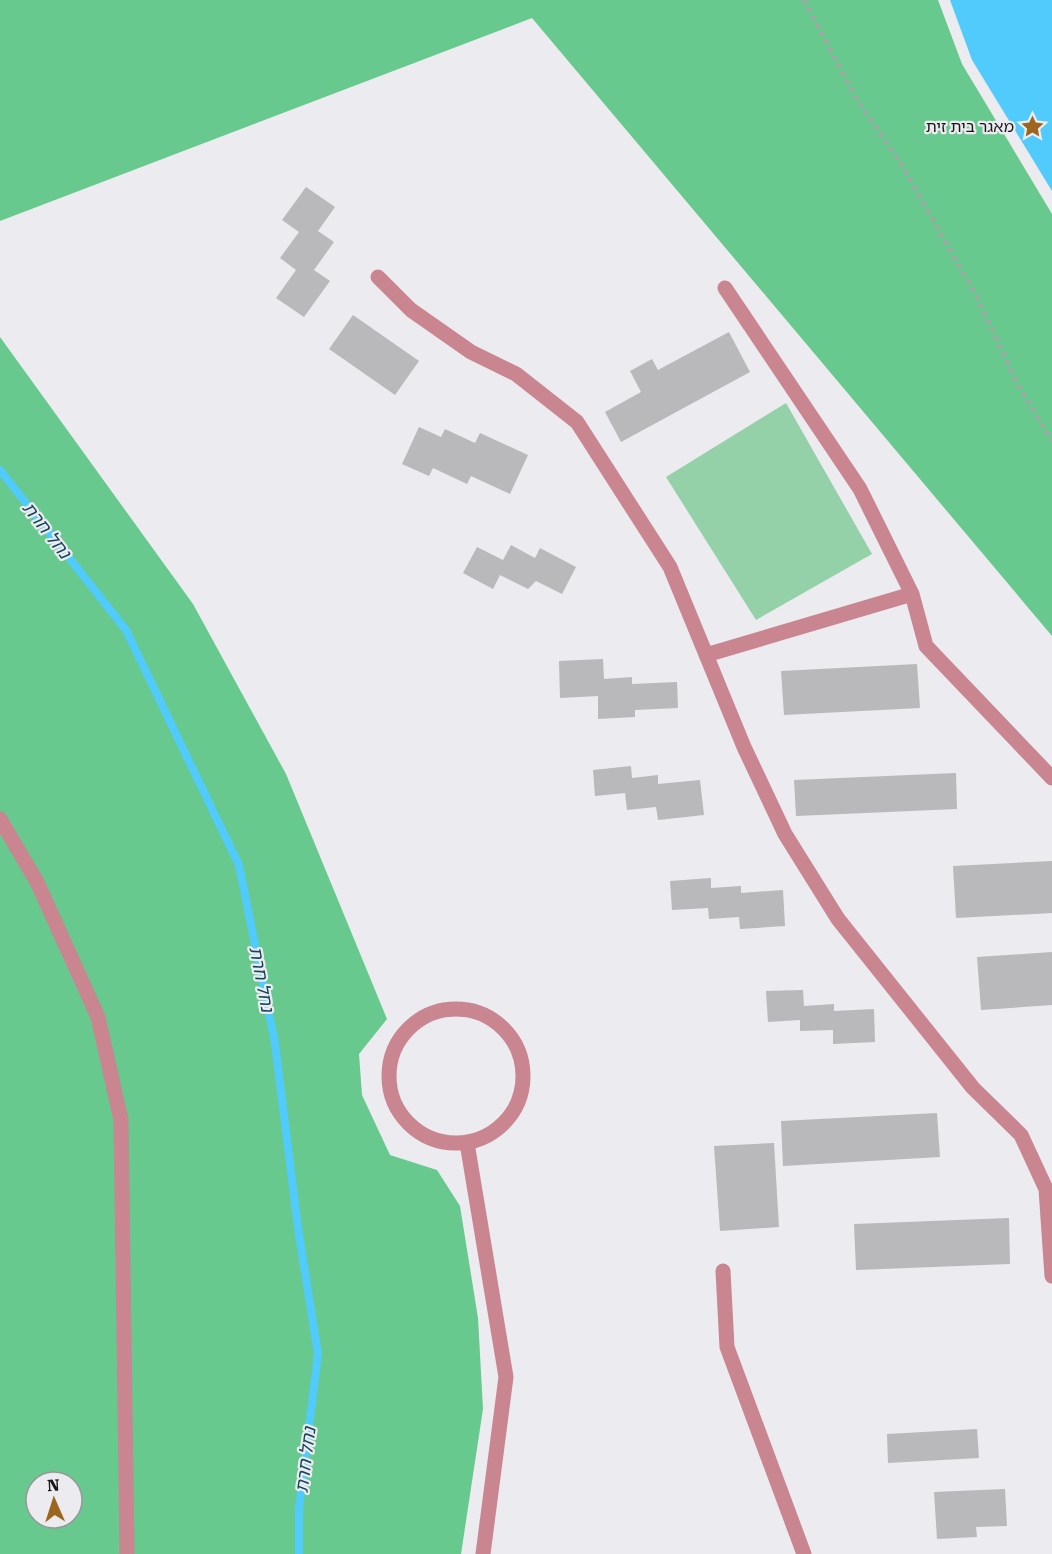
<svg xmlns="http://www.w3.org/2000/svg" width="1052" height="1554" font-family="'Roboto Serif','Noto Sans Hebrew',serif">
<rect width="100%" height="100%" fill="#ecebef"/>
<path fill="#94d1a9" d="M786,403L872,554L756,620L666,477Z"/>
<path fill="#67c98e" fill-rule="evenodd" d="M0,0H938L962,64L1052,214V636L532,18L0,221Z
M0,337L193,604L286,774L387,1019L359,1054L362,1095L390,1155L437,1170L460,1206L478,1318L483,1409L461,1554H0ZM36,1482H72V1518H36Z"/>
<path fill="#50cbfc" d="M950,0H1052V191L972,60Z"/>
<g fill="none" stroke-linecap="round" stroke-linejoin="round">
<path stroke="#50cbfc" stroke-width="8" d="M0,470L126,630L239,865L275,1043L298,1228L318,1354L299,1508V1554"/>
</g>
<path fill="#b9b8bb" d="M306,187L335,207L318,231L334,242L314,270L330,281L304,317L276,298L296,270L280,258L299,232L282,220Z
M353,315L419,361L395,395L329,349Z
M729,332L750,372L621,442L605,412L641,392L630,371L652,359L658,370Z
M419,427L441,437L445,429L475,443L480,433L528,455L510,494L471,476L467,484L433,468L429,476L402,464Z
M511,545L535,558L540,548L576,567L562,594L536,581L528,589L500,575L493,589L463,573L477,547L503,560Z
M603,659L604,679L632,677V684L677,682L678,708L635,710V717L598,719V696L560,698L559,661Z
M917,664L920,708L784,715L781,671Z
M631,766L632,778L658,775V784L700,780L704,815L658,820L656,807L627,810L625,793L595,796L593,770Z
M956,773L957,809L796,816L794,780Z
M1052,861V913L956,918L953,866Z
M711,878V888L741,886V893L783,890L785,926L740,929L739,917L709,919L708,908L672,910L670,881Z
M1052,952V1005L981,1010L977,957Z
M803,990L804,1006L834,1004V1011L874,1009L875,1042L833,1044V1030L800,1031V1020L768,1022L766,991Z
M937,1113L940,1157L783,1166L781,1121Z
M774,1143L779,1227L720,1231L714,1146Z
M1009,1218L1010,1264L856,1270L854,1224Z
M977,1429L979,1458L888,1463L887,1434Z
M1005,1489L1007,1526L976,1527L977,1537L937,1539L934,1492Z"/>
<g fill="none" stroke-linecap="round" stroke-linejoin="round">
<path stroke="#a5a4a7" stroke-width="4" stroke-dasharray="4.5 4.5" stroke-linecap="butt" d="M804,0L857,100L903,167L976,296L1018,385L1052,441"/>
<path stroke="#c98590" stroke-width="15" d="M378,277L411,310L471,352L516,374L577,422L670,567L744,747L785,834L838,919L973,1088L1021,1135L1046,1189L1052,1276
M725,288L860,489L912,594L926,646L1052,778
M706,655L912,594
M0,819L37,882L98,1017L121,1120L127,1554
M389 1076a67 67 0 1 1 134 0a67 67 0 1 1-134 0Z
M467,1143L506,1377L483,1554
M723,1271L727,1347L804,1554"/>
</g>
<defs>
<symbol id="sight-bare" viewBox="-9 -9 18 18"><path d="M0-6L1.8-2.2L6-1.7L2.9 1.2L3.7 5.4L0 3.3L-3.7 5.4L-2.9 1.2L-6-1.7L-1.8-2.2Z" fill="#9c661f" stroke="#ecebef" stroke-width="2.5" paint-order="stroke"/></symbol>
</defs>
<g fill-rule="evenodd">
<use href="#sight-bare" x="1016" y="110" width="33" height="33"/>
</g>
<g text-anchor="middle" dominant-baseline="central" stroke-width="4.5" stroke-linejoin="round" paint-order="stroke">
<g font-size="16" fill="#1a1a1b" stroke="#ecebef" text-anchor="end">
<text x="1014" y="126">מאגר בית זית</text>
</g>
<g font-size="18" font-style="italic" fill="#13465b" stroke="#ecebef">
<text transform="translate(47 530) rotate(52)">נחל חרת</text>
<text transform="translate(262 979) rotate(79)">נחל חרת</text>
<text transform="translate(305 1460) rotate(-83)">נחל חרת</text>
</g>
</g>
<g transform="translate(54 1500) rotate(357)"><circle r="28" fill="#ecebef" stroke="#98979a" stroke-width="1.5"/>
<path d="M0-4.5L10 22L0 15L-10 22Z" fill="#9c661f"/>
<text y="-9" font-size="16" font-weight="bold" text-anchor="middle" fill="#1a1a1b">N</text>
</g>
</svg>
